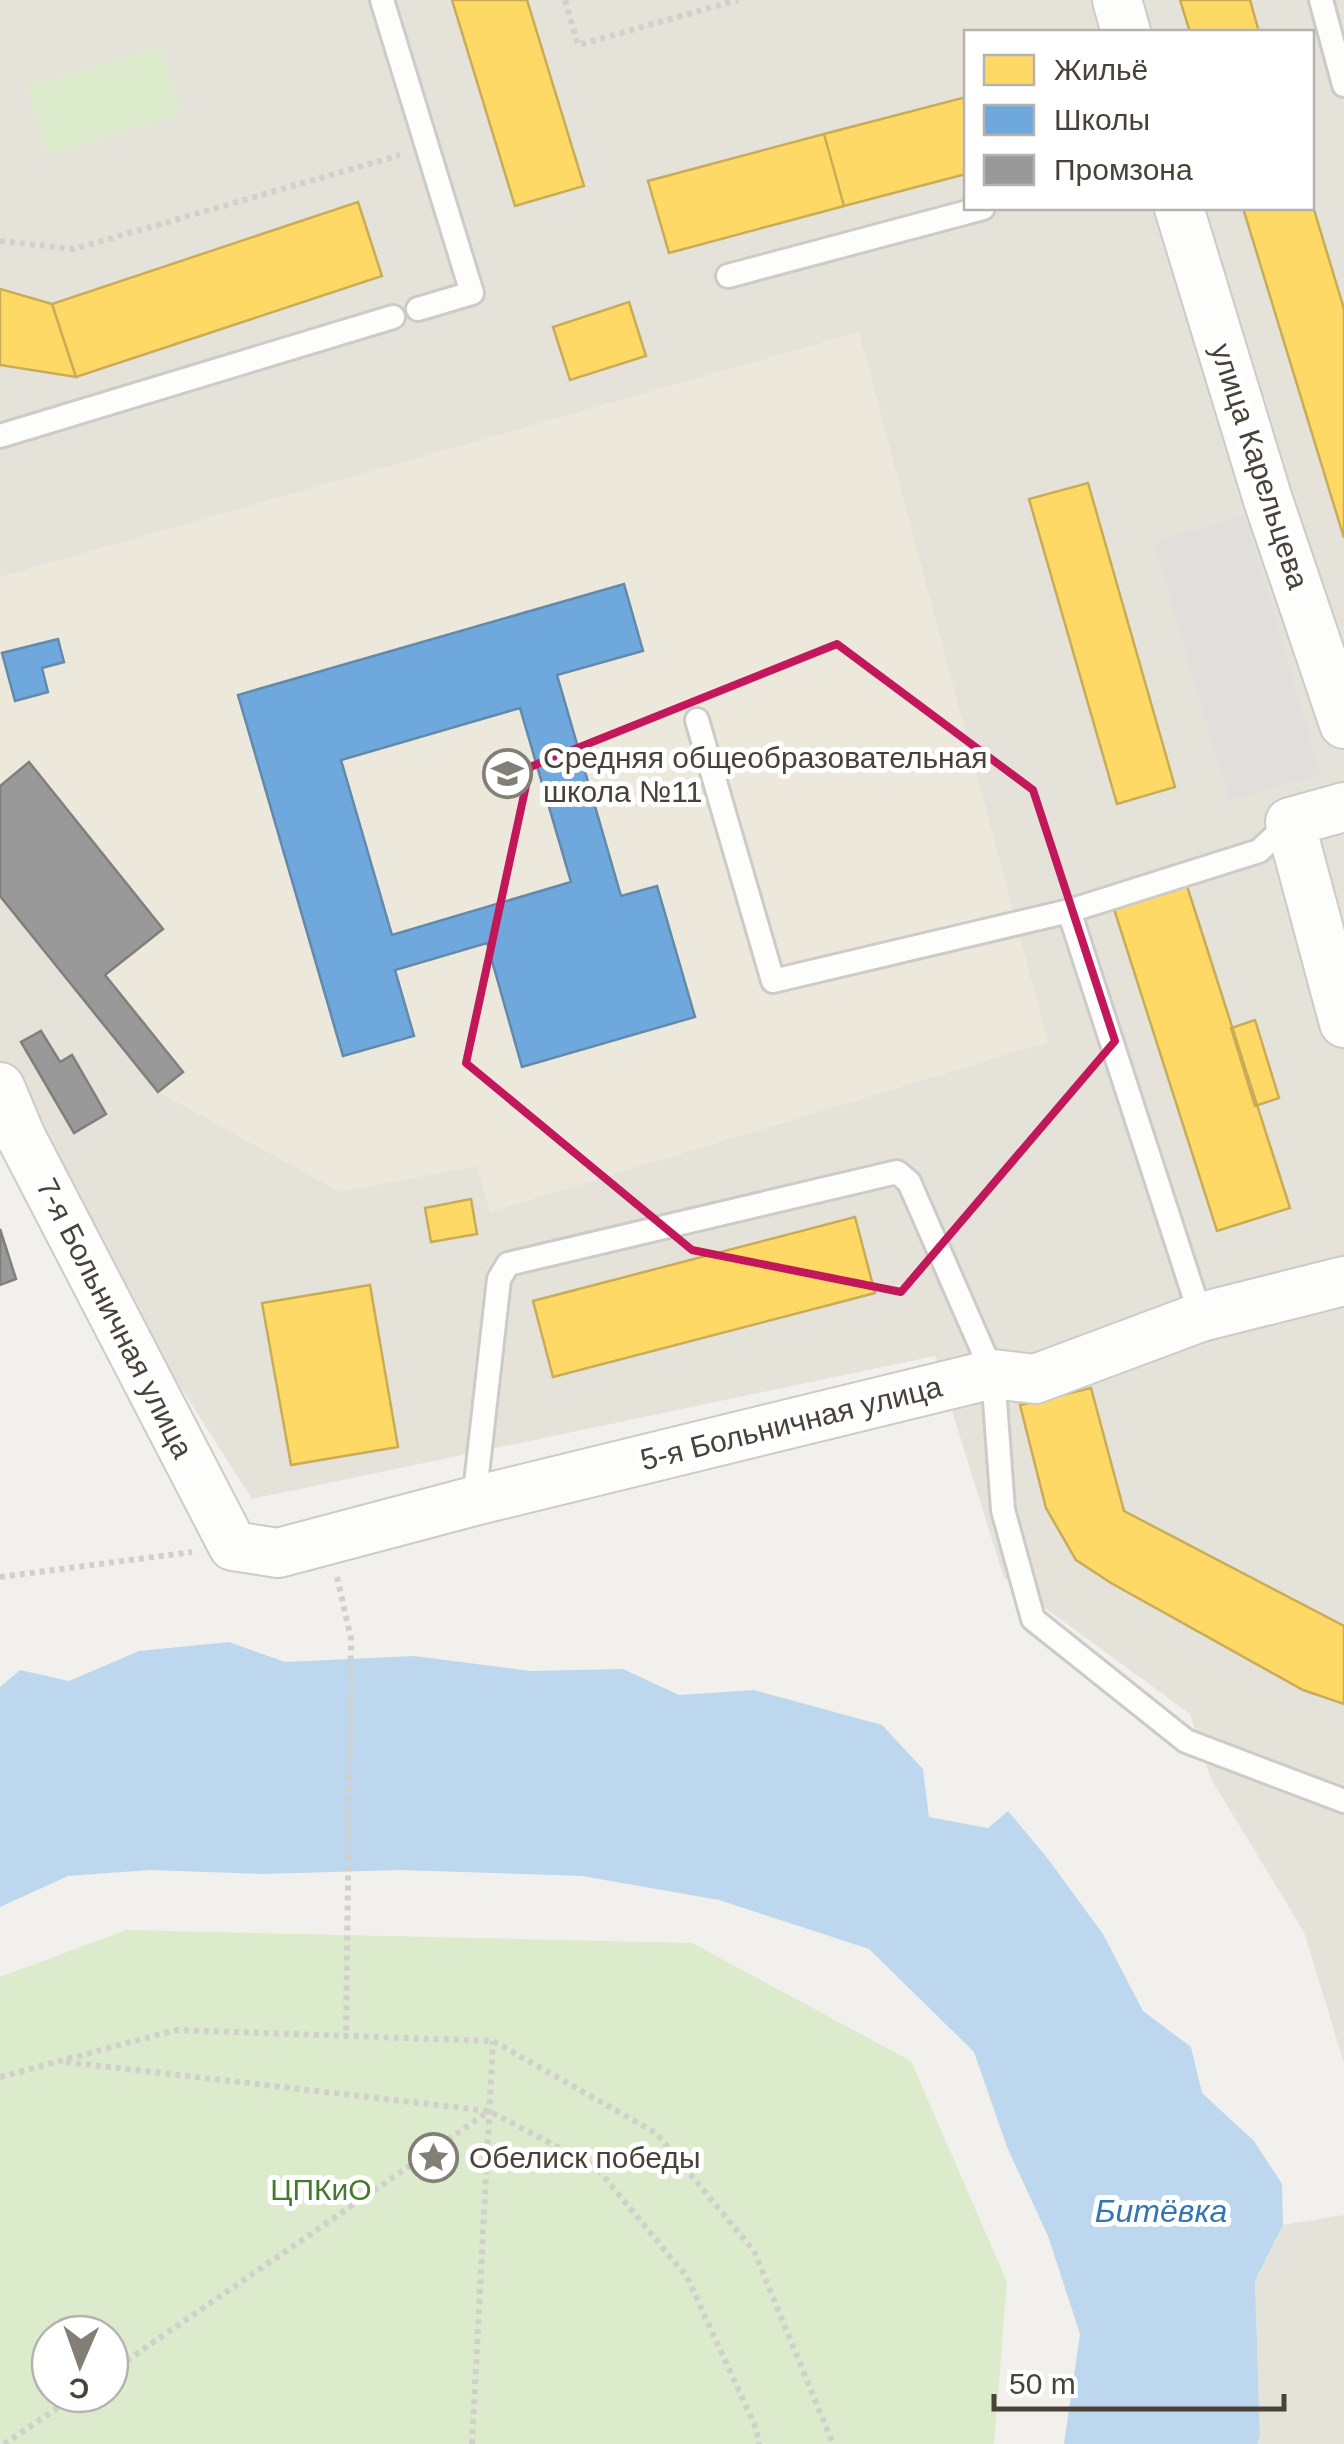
<svg xmlns="http://www.w3.org/2000/svg" width="1344" height="2444" font-family="Helvetica,sans-serif">
<rect width="100%" height="100%" fill="#f1f0ec"/>
<path fill="#e5e2d9" fill-rule="evenodd" d="M0,0H1344V2063L1304,1932L1210,1777L1190,1714L1004,1578L935,1356L252,1499L21,1137L0,1094ZM966,32H1312V208H966Z
M1344,2215V2444H1257L1260,2436L1255,2281L1283,2225Z"/>
<path fill="#ece8dc" d="M859,332L1048,1042L490,1212L477,1166L340,1192L158,1092L183,1071L105,975L163,928L29,763L0,786V577Z"/>
<path fill="#ddebcd" fill-rule="evenodd" d="M161,47L181,114L47,155L27,86Z
M126,1930L692,1943L911,2061L1007,2282L994,2444H0V1977ZM110,2334V2394H50V2334Z"/>
<path fill="#e1dfdc" d="M1245,515L1320,774L1229,800L1154,542Z"/>
<path fill="#bdd8ee" d="M229,1642L285,1662L414,1656L531,1671L623,1669L679,1695L754,1690L882,1725L923,1769L929,1817L988,1828L1008,1811L1048,1859L1103,1934L1143,2011L1191,2047L1202,2093L1254,2141L1282,2184L1283,2225L1255,2281L1260,2436L1257,2444H1064L1080,2334L1048,2236L1007,2147L974,2052L869,1949L719,1900L582,1876L401,1870L263,1874L150,1870L68,1876L0,1907V1687L20,1670L69,1681L139,1651Z"/>
<path fill="#ffd966" stroke="#c8ac58" stroke-width="2.5" d="M452,0H527L584,186L515,206Z
M1180,0H1250L1259,32H1190Z
M966,97V174L844,206L824,134Z
M824,134L844,206L669,253L648,181Z
M358,202L382,276L76,377L52,304Z
M1312,203L1344,309V538L1243,208H1312Z
M0,289L52,304L76,377L0,365Z
M629,302L646,356L570,380L553,327Z
M1088,483L1175,787L1117,804L1029,499Z
M1187,886L1290,1208L1217,1231L1114,909Z
M1255,1020L1279,1098L1255,1106L1231,1028Z
M471,1199L477,1234L431,1242L425,1208Z
M855,1217L875,1293L553,1377L533,1301Z
M370,1285L398,1447L291,1465L262,1303Z
M1091,1388L1124,1511L1344,1626V1704L1303,1690L1111,1583L1076,1560L1046,1508L1020,1405Z"/>
<path fill="#6fa8dc" stroke="#6389ab" stroke-width="2.5" fill-rule="evenodd" d="M624,584L643,651L557,675L621,896L657,886L695,1017L522,1067L487,943L395,970L414,1036L343,1056L238,695ZM520,708L571,882L392,935L341,760Z
M58,639L64,662L42,668L48,692L15,701L2,653Z"/>
<path fill="#999" stroke="#817f7c" stroke-width="2.5" d="M29,762L163,929L105,975L183,1072L158,1092L0,896V786Z
M41,1031L60,1062L72,1055L106,1114L74,1133L21,1042Z
M0,1229L16,1279L0,1285Z"/>
<g fill="none" stroke-linecap="round" stroke-linejoin="round">
<defs>
<path id="lane" d="M382,0L472,293L418,309
M1321,0L1344,85
M728,276L983,208
M0,436L393,317
M697,720L773,981L1069,911L1259,851L1290,822
M1069,911L1201,1317
M474,1501L499,1279L508,1264L897,1172L909,1182L993,1374L1003,1510L1033,1619L1186,1741L1344,1801"/>
<path id="street" d="M1117,0L1126,32
M1179,208L1268,500L1344,724
M1344,807L1290,822L1344,1023
M0,1087L21,1137L233,1546L278,1553L474,1501L993,1374L1035,1379L1201,1317L1344,1281"/>
</defs>
<use href="#lane" stroke="#cdcbc7" stroke-width="28"/>
<use href="#street" stroke="#cdcbc7" stroke-width="52"/>
<path stroke="#d1d0cb" stroke-width="6" stroke-dasharray="5 5" stroke-linecap="butt" d="M565,0L578,45L738,0
M0,241L74,249L400,155
M0,1577L192,1552
M337,1577L351,1639L346,2036
M66,2062L489,2111L596,2167L687,2277L756,2428L759,2444
M0,2077L176,2030L493,2041L656,2133L754,2251L833,2444
M110,2372L488,2112
M4,2444L78,2394
M472,2444L493,2041"/>
<use href="#lane" stroke="#fdfdfc" stroke-width="22"/>
<use href="#street" stroke="#fdfdfc" stroke-width="48"/>
</g>
<path fill="none" stroke="#c2185b" stroke-width="8" stroke-linejoin="round" d="M837,644L1033,790L1115,1041L901,1292L692,1250L466,1063L530,767Z"/>
<defs>
<symbol id="school-ring" viewBox="-11 -11 22 22"><circle r="9.5" fill="#fff" stroke="#837f77" stroke-width="1.5"/><path d="M0-5L7-2L0 1L-7-2ZM-4 1L0 2.5L4 1V4Q0 6-4 4Z" fill="#837f77"/></symbol>
<symbol id="sight-ring" viewBox="-11 -11 22 22"><circle r="9.5" fill="#fff" stroke="#837f77" stroke-width="1.5"/><path d="M0-6L1.8-2.2L6-1.7L2.9 1.2L3.7 5.4L0 3.3L-3.7 5.4L-2.9 1.2L-6-1.7L-1.8-2.2Z" fill="#837f77"/></symbol>
</defs>
<g fill-rule="evenodd">
<use href="#school-ring" x="480" y="746" width="55" height="55"/>
<use href="#sight-ring" x="406" y="2130" width="55" height="55"/>
</g>
<g text-anchor="middle" dominant-baseline="central" stroke-width="10" stroke-linejoin="round" paint-order="stroke">
<g font-size="30" fill="#484238" stroke="#fff">
<text transform="translate(1260 466) rotate(72)">улица Карельцева</text>
<text transform="translate(115 1318) rotate(63)">7-я Больничная улица</text>
<text transform="translate(791 1423) rotate(-14)">5-я Больничная улица</text>
</g>
<g font-size="30" fill="#484238" stroke="#fff" text-anchor="start">
<text x="543" y="757">Средняя общеобразовательная<tspan x="543" dy="34">школа №11</tspan></text>
<text x="469" y="2157">Обелиск победы</text>
</g>
<g font-size="30" fill="#45792b" stroke="#fff">
<text x="321" y="2189">ЦПКиО</text>
</g>
<g font-size="32" font-style="italic" fill="#3276b2" stroke="#fff">
<text x="1161" y="2211">Битёвка</text>
</g>
</g>
<rect x="964" y="30" width="350" height="180" fill="#ffffff" stroke="#b6b3af" stroke-width="2.5"/>
<rect x="984" y="55" width="50" height="30" fill="#ffd966" stroke="#b6b3af" stroke-width="2.5"/>
<text x="1054" y="80" font-size="30" fill="#484238">Жильё</text>
<rect x="984" y="105" width="50" height="30" fill="#6fa8dc" stroke="#b6b3af" stroke-width="2.5"/>
<text x="1054" y="130" font-size="30" fill="#484238">Школы</text>
<rect x="984" y="155" width="50" height="30" fill="#999999" stroke="#b6b3af" stroke-width="2.5"/>
<text x="1054" y="180" font-size="30" fill="#484238">Промзона</text>
<g transform="translate(80 2364) rotate(182)"><circle r="48" fill="#ffffff" stroke="#b6b3af" stroke-width="2.5"/>
<path d="M0-8L18 38L0 25L-18 38Z" fill="#837f77"/>
<text y="-15" font-size="28" font-weight="bold" text-anchor="middle" fill="#484238">С</text>
</g>
<path d="M994 2394v15h290v-15" fill="none" stroke="#484238" stroke-width="5"/>
<text x="1009" y="2394" font-size="30" fill="#484238" stroke="#ffffff" stroke-width="8" paint-order="stroke">50 m</text>
</svg>
